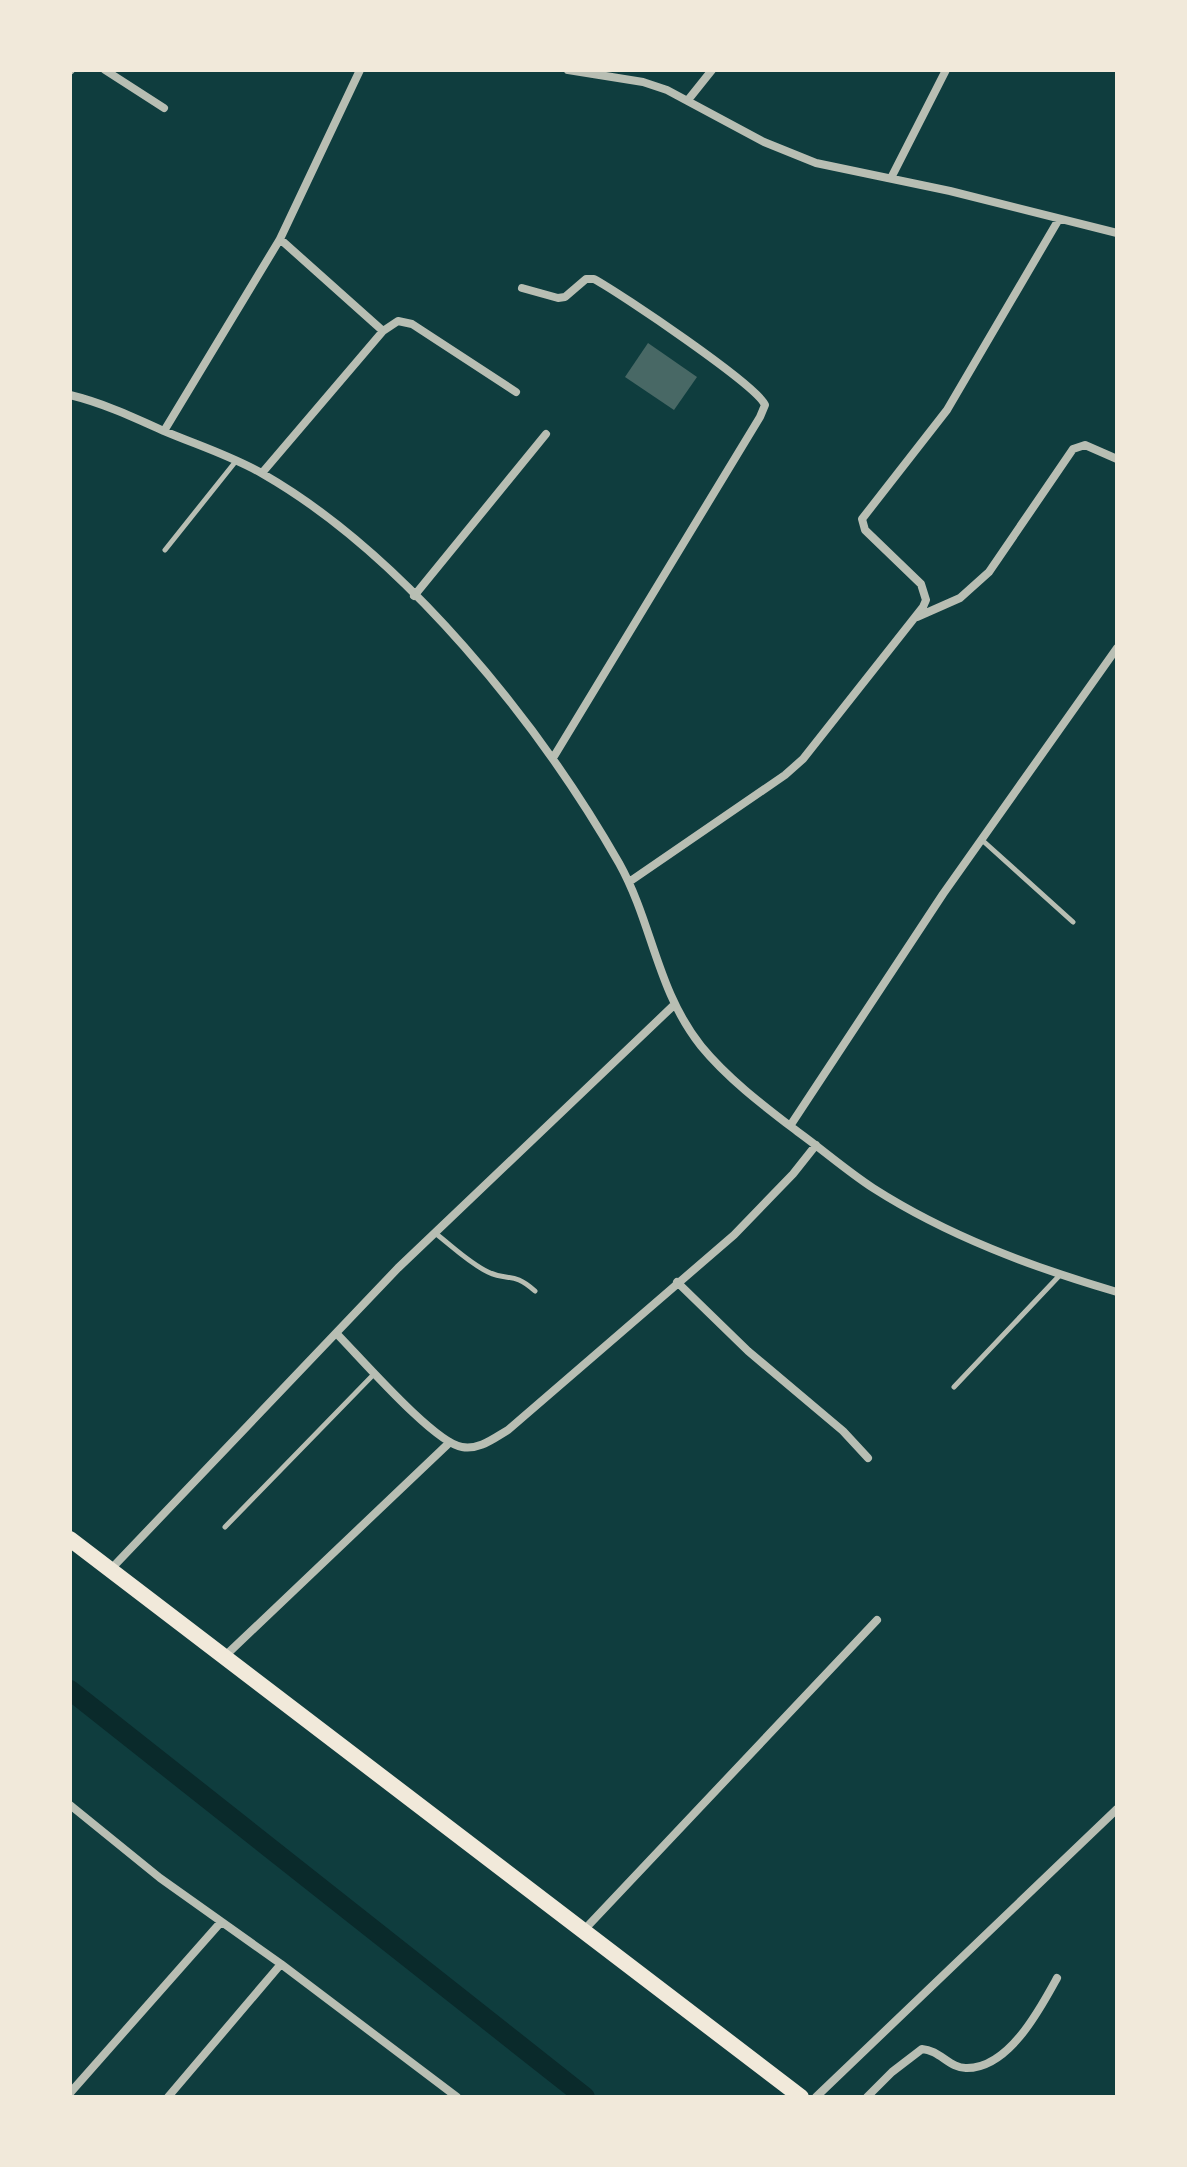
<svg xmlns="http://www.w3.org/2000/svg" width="1187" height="2167" font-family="'Work Sans',sans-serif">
<rect width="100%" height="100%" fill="#0f3d3e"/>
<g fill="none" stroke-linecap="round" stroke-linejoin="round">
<path stroke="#0a2a2b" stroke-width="20" d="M70,1690L585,2097"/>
</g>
<path fill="#486865" d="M648,343L697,377L674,410L625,377Z"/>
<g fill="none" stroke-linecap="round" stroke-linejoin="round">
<path stroke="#b8beb3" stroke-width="5" d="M165,550L236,461
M982,840L1073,922
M435,1233C452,1246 469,1263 488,1272C509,1282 513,1271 535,1291
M954,1387L1060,1275
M225,1527L375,1373"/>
<path stroke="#b8beb3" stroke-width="8" d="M105,70L164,108
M568,70L643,82L667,90L764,142L816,163L950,191L1117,233
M70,71L71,70
M688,100L712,70
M891,178L946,70
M522,288L558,298L565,297L586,279H594C620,293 758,386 765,405L760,417L553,758
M383,331L398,321L412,324L516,392
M70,395C103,403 133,417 164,431C197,445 232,456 263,474C404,555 539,723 619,863C653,924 656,989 701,1046C728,1079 764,1106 798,1132C823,1150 847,1171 873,1188C948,1236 1032,1267 1117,1292
M164,431L280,239L360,70
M262,473L383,331L280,239
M414,596L546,434
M917,617L960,598L989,572L1073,449L1085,445L1117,459
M629,882L785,775L803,759L923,607L926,600L921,584L865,530L862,519L947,410L1059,219
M790,1126L943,894L1117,648
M677,1282L748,1351L843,1431L868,1458
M336,1333C359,1356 434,1443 462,1447C480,1450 494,1438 508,1430L734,1235L793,1174L816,1145
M111,1569L398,1268L674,1005
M225,1656L449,1443
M70,1805L160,1878L281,1964L457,2097
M584,1930L877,1620
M70,2093L221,1922
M168,2097L281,1964
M816,2097L1117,1809
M867,2097L892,2072L922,2049C940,2050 950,2069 967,2068C1009,2068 1040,2009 1057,1978"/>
<path stroke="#f1e9da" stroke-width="16" d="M70,1539L801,2097"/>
</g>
<rect width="1187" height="2167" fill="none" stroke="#f1e9da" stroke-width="144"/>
</svg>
